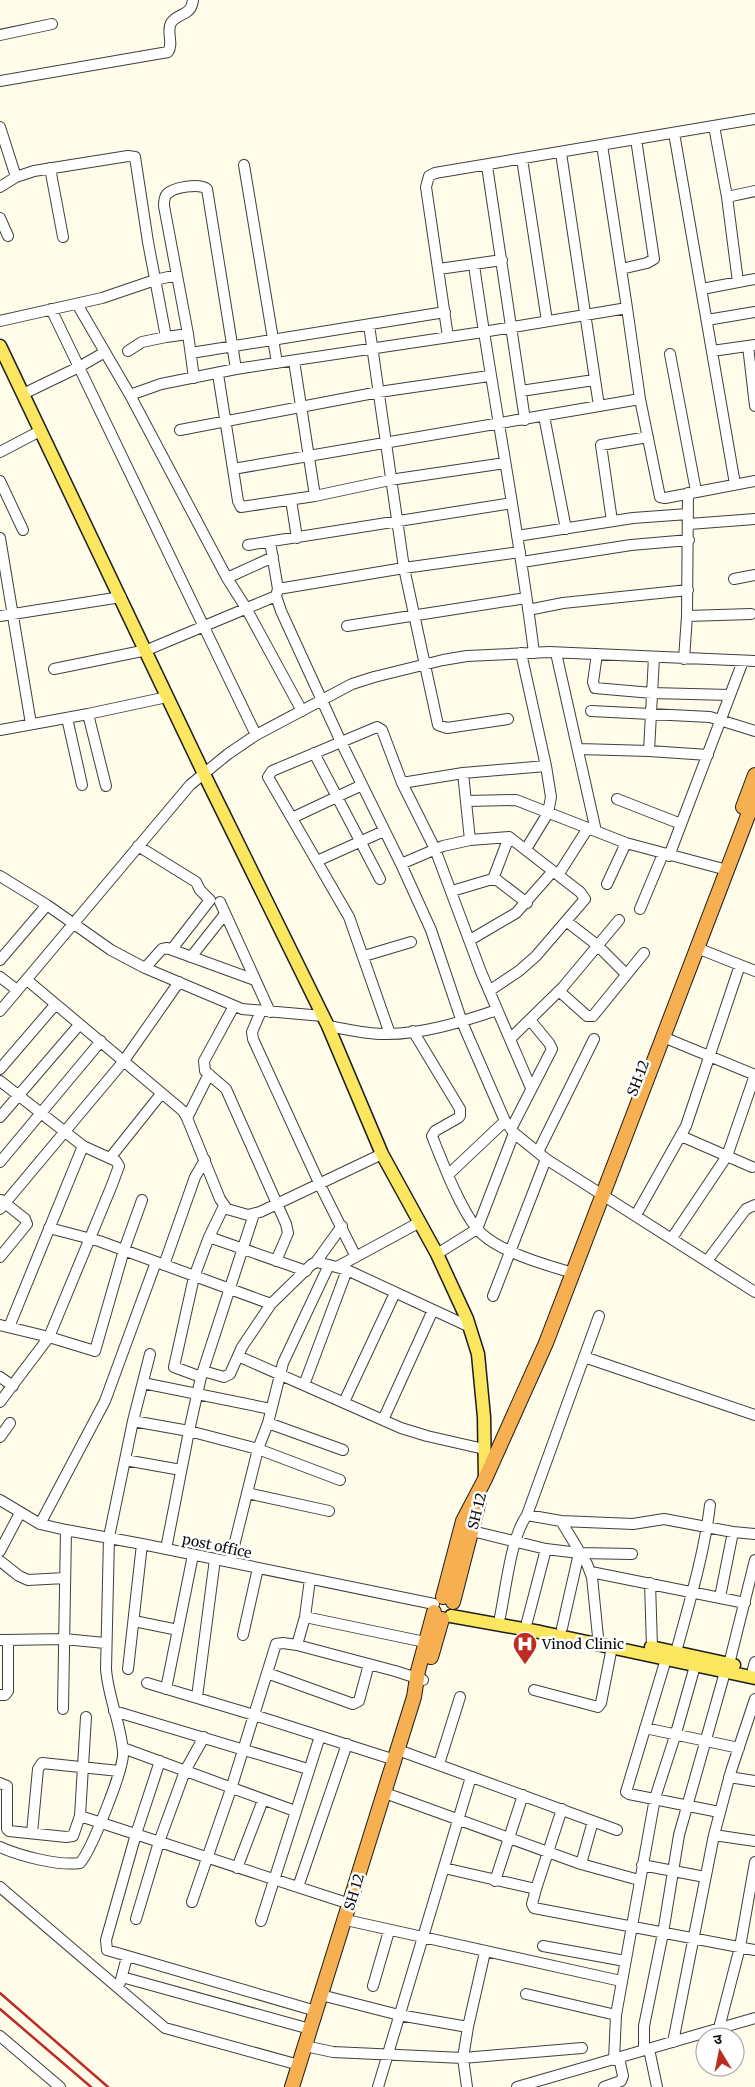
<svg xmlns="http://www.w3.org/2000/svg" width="755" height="2087" font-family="Merriweather,'Noto Sans Devanagari',serif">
<rect width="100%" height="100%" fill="#fffdea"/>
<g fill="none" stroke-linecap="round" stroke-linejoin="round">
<defs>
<path id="minor" d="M0,35L52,24
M0,81L168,52C174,43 166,32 171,23C178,12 191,17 193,0
M714,126L727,197L738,282
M0,127L16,177
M674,133L735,484
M561,153L599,406L640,399
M522,159L547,321
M244,165L277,363
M487,166L525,420
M50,168L63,237
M0,187L16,177L34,171L128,156L135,157L148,242L166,337L188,334
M727,197L755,191
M0,218L8,236
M474,265C492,394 518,523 534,653
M439,269L502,260
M621,269L647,263L654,259L636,139
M702,289L755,279
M77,304L130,395L227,578L246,608L302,711
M627,308L640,399L660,497L665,498L755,481
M51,309L256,735
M707,320L755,312
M0,321L102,298L155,280L177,275
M369,325L404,568L438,725L447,728L508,719
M448,337L426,187L429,176L435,173L755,119
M748,346L755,406
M128,351L142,342L166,337
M712,351L755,345
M191,353L445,312
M670,354L696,491
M294,361L315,496
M218,374L238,501L241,507L315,496L390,480L505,463
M194,378L188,334L164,206C164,202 164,197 167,194C174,187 199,183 207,189L236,369
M521,391L594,380
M23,394L79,367L105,352
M130,395L161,384L236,369L483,332L627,308L602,145
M544,416L566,529
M180,430L379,392L489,376
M0,452L40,431
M233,469L599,406
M0,481L23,530
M291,500L297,538
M612,521L601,445L648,437
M689,524L755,519
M517,536L633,518L688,514
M0,538L31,724
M270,542L278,589L404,568L520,552
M248,545L512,503
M522,562L631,545L689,540
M227,578L273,557
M734,579L755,575
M278,589L276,596L281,611L341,742L401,864L431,930L462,1022L505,1121L514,1133L546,1159L755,1292
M528,610L563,603L688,590
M0,616L121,597
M687,616L751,614
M347,626L526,598
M521,653L546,766L551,797L548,813L526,849
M556,653L596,831
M597,654L593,682L595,688L652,693L730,695
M684,659L687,616L688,493
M54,669L147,650L276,596
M591,711L710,717L755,731
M88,714L106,786
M67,718L82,785
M0,730L88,714L167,697
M579,749L649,751L708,755
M649,751L654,657
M314,753L380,879
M402,783L463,773L546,766
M617,799L681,824
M467,801L516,800L626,843L727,870
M292,818L362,785
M470,840L509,837L580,892L585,899L536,956L519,971L489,991
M138,846L196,882L200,890L210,900L172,949
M669,856L743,661
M317,861L384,831
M401,864L443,846L470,840L463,773
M558,875L588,828
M0,876L47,905L111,950L145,968L242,1009L323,1016
M493,879L509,837
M607,884L626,843
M452,891L489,880H497L527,903
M220,902L270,1012
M640,909L663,854
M566,921L597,945L626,974
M470,940L516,913L553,871
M697,948L755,971
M364,956L411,942
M191,957L225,914
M0,960L47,905
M145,968L162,949L167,948L255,980
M0,977L17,990
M27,980L183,1111L187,1118L220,1199L227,1209L248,1215L260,1212L382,1154
M559,991L587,1016H593L644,953
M234,1006L204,1061L205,1071L226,1089L286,1224L288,1233L276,1261
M0,1011L190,785L228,754L256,735L352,684L374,677L443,660L467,656L549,652L755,661
M261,1011L252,1032L253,1039L320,1185L356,1257
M328,1026C346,1029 365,1034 383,1034C420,1035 462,1022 497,1010
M413,1031L460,1109V1116L458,1118L435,1131L432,1136C442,1161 463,1217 482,1234C503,1253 546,1265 573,1273
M390,1034L349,917L268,777L272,771L377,727L382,730L402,783L435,849L481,972L531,1088
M663,1037L755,1075
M510,1039L563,987L619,920
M0,1069L55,1005
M0,1081L83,1146
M0,1117L79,1025
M187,1118L209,1074
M511,1129L552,1049L549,1043L530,1020
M681,1136L752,1167
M538,1152L594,1039
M110,1158L161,1094
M0,1162L101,1041
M449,1174L505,1121
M0,1209L123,1062L179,982
M636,1215L686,1126L740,965
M49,1228L99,1241L271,1304
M209,1237L306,1271
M672,1238L727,1156L755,1075
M437,1254L477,1229L514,1133
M0,1257L27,1224L25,1219L1,1200
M707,1261L746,1209L755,1205
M316,1262L342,1226
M164,1265L195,1177L205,1160
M337,1267L420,1222
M493,1296L546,1159
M0,1325L49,1337L95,1351L124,1250L142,1200
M238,1356L401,1428L427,1436L484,1449
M584,1357L755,1415
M203,1371L224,1377L230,1374L242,1347L271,1304L311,1265L316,1262L329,1265
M0,1377L13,1386
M201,1377L174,1367L194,1277L209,1237L224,1206
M143,1383L271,1409
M304,1385L347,1270
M0,1402L49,1337L112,1185L119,1166L116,1161L83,1146L9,1327
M344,1402L395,1293
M383,1420L433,1310
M133,1421L189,1431L258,1449L340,1480
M268,1423L343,1450
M0,1437L10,1423
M125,1460L181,1470
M247,1493L329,1511
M0,1500L40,1524L66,1530L142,1544L434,1604
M527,1515L599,1316
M561,1521L633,1524L664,1519L733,1532L755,1534
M40,1524L105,1401L156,1262
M472,1531L546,1549L579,1553L632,1554
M166,1549L189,1431L201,1377L254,1214
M0,1551L20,1513
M0,1561L19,1576L28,1580L65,1578
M230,1562L258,1449L268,1423L283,1363L329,1265L347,1270L470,1327
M591,1572L745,1603
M650,1583L652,1647L650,1655
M720,1597L733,1532
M305,1617L425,1642
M500,1617C506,1588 511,1537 527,1515L561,1521L587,1564L592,1577L598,1637
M134,1621L178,1630
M527,1622L546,1549
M562,1628L579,1553
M243,1635L258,1568
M5,1640L64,1639L105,1643
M297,1645L305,1617L310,1579
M676,1652C689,1604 704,1555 710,1505
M666,1659L626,1792L629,1794L719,1812
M729,1664L755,1560
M128,1669L142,1544
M753,1669L755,1662
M267,1673L353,1704L359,1701L369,1664
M147,1683L254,1715L395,1760
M166,1689L193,1555
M534,1690L598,1707L601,1703L612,1647
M0,1695H5L8,1691V1644L5,1640H1
M197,1697L215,1559
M63,1709L66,1530
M114,1711L308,1769
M645,1728L739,1748
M123,1748L295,1811
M398,1750L617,1830
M160,1761L136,1834L106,1940L107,1950L316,2011
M439,1764L460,1697
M729,1777L755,1781
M0,1783L7,1786V1829L9,1831L66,1837L73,1836L80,1816L86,1717
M385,1793L581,1864L639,1880
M80,1816L350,1904
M32,1833L38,1769L42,1763L119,1771
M714,1835L755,1841
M0,1847C20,1856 58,1866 80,1863C91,1851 125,1767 123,1752C121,1724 108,1697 106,1669L109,1537L133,1421L150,1354
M581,1864L593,1821
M642,1865L705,1877
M237,1868L263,1800
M444,1868L536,1889L532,1904L534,1908L755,1950
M495,1881L523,1795
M0,1887L165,2028L299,2065
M298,1887L347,1744
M536,1889L562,1809
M192,1902L231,1789L276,1644L283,1643L297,1645L395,1671L423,1680
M136,1919L159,1842L185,1771L204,1737
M346,1920L621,1981
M261,1921L320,1736
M543,1946L625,1961
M122,1977L310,2029
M120,1983L127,1957
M373,1986L389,1931
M526,1994L616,2015
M321,1995L399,2015L468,2027
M719,2028L740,1947L755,1862
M0,2036L60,2087
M673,2042L714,1835L731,1771L755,1699
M305,2046L333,2052L463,2058L582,2048
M649,2049L657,2087
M644,2050V2026L663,1933L679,1835L725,1672
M614,2060L616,2015L655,1798L676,1733L695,1666
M378,2087L471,1777
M467,2087L463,2058L468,2027L485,1952
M517,2087L755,2018
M604,2087L621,2081L623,2076L619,2058"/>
<path id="major" d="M0,346L204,774L328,1026L382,1154L437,1254L467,1319L478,1354L484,1417L485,1479
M451,1616L540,1632L755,1678
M651,1647L734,1665"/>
<path id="highway" d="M743,807L755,775
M443,1597L463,1521L485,1479L546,1343L755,797
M453,1602L479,1501
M431,1657L442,1619
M292,2087L414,1697L418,1671L434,1612"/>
</defs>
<use href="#minor" stroke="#3f3f3f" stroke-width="12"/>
<use href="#major" stroke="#1d1d1d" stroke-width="15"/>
<use href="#highway" stroke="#1d1d1d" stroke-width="16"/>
<use href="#minor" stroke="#fff" stroke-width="10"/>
<use href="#major" stroke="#fae65f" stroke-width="12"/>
<use href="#highway" stroke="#f6af51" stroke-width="14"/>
<path stroke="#bd2d22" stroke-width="2.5" d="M0,1993L108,2087
M0,2009L91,2087"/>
</g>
<defs>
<symbol id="hospital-pin" viewBox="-11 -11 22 30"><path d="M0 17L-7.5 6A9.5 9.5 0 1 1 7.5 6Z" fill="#bd2d22" stroke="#fff"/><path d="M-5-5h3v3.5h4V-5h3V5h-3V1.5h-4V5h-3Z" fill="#fff"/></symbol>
</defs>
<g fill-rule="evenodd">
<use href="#hospital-pin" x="511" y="1630" width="28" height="38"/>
</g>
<g text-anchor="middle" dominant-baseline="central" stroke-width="5" stroke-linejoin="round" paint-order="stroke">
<g font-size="14" fill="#0c0c0c" stroke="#fff">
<text transform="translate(638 1078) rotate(-69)">SH 12</text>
<text transform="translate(477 1511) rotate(-76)">SH 12</text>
<text transform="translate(217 1546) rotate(12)">post office</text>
<text transform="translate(354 1892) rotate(-73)">SH 12</text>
</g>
<g font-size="14" fill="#0c0c0c" stroke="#fff" text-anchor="start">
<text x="542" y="1644">Vinod Clinic</text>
</g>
</g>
<g transform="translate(720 2052) rotate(350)"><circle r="24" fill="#ffffff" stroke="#9e9e9e"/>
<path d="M0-4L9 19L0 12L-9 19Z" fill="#bd2d22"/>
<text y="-8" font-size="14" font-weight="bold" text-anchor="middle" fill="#0c0c0c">उ</text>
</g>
</svg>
